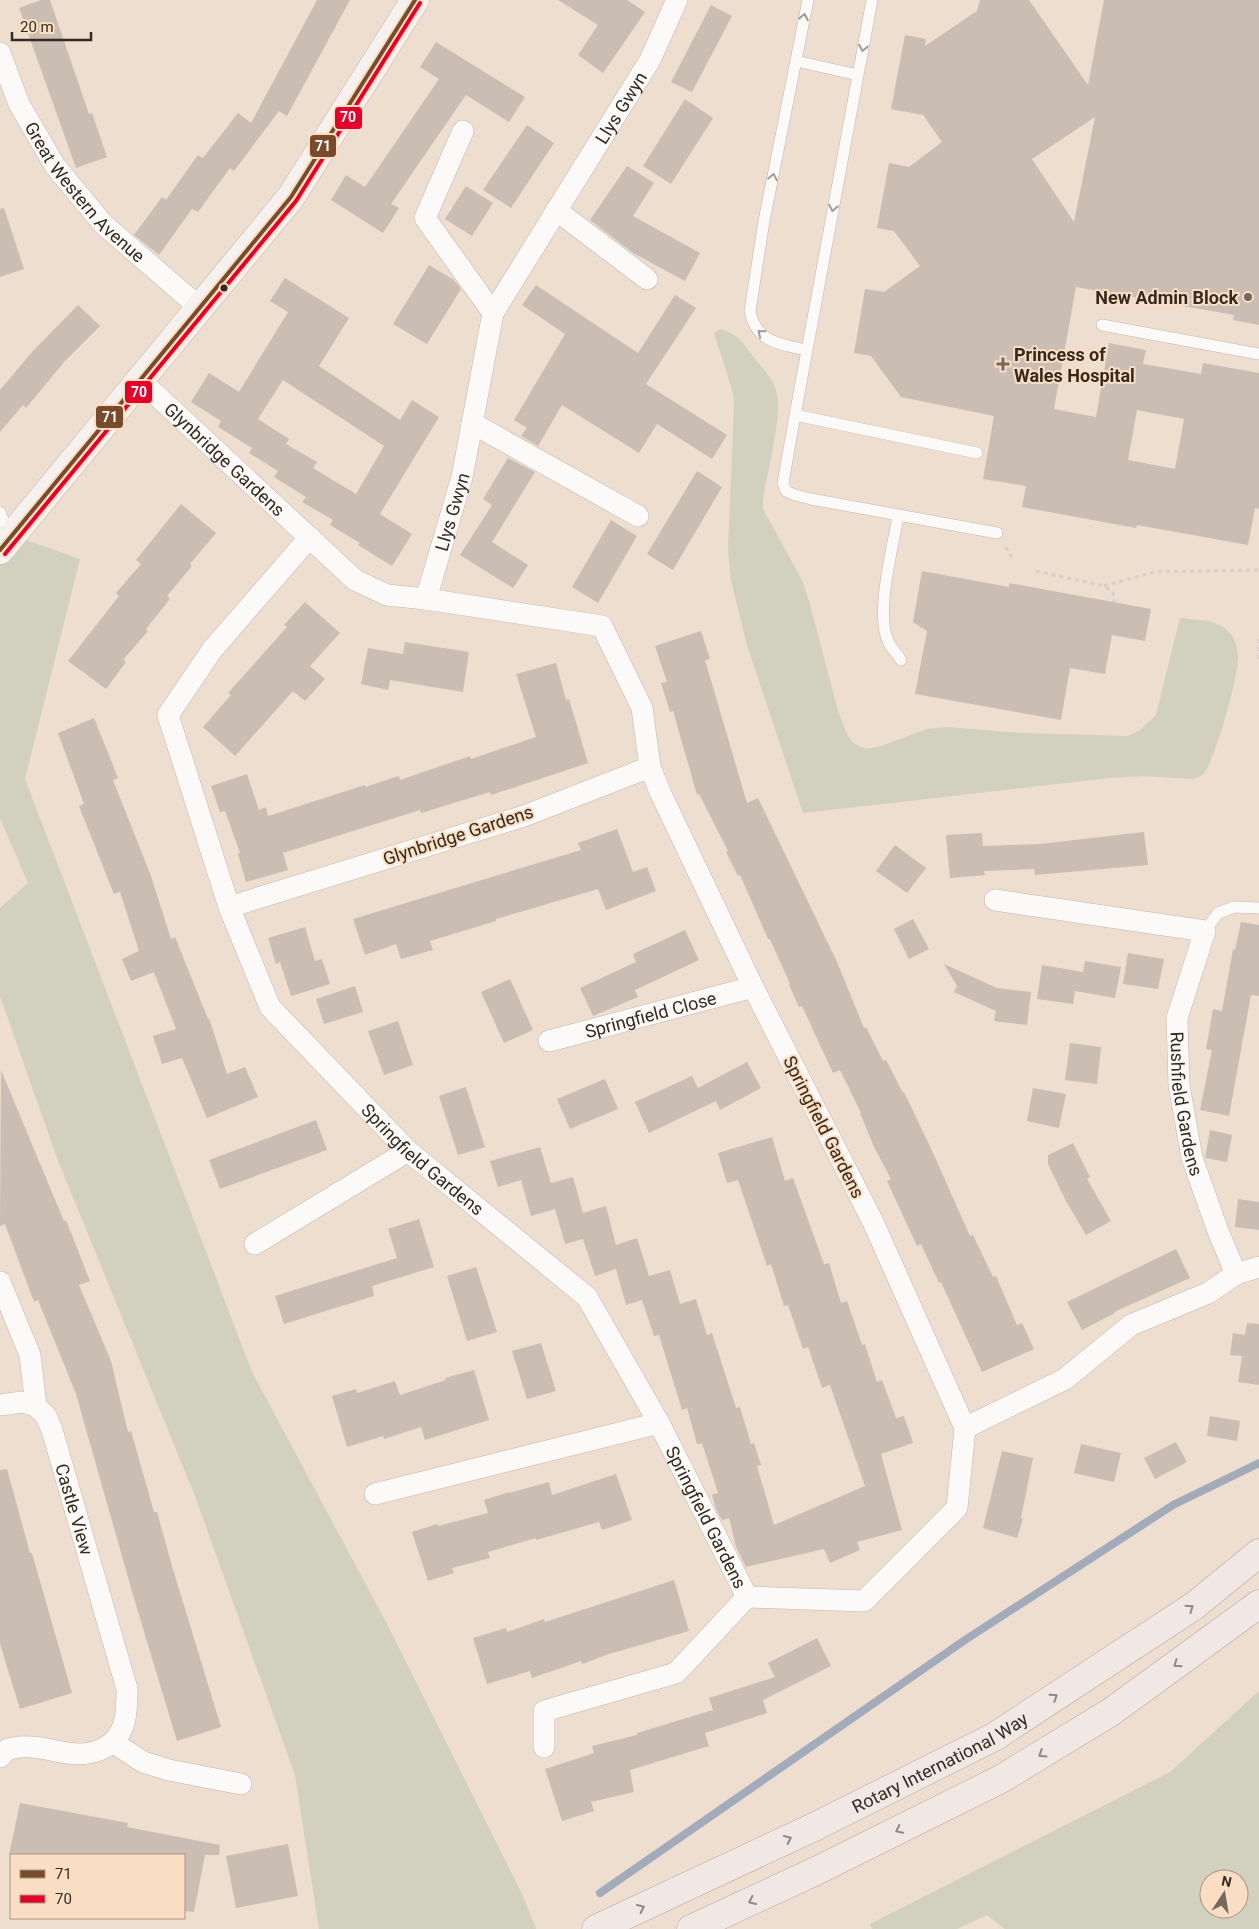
<svg xmlns="http://www.w3.org/2000/svg" width="1259" height="1929" font-family="Roboto,sans-serif">
<rect width="100%" height="100%" fill="#edded0"/>
<path fill="#d2d0be" fill-rule="evenodd" d="M720,329C736,332 743,343 752,355C761,367 774,379 777,394C782,418 767,474 763,500V509L802,580L809,601L838,711L846,732L853,743L865,749L881,746L927,729L947,727L1021,733L1128,736L1140,730L1156,715L1180,618C1198,620 1218,619 1230,633C1236,640 1238,650 1238,658C1237,682 1216,757 1203,775L1193,779L1142,776L1109,778L803,813L747,645L731,580L728,551L734,406L733,393L714,333Z
M12,535L80,559L25,779L252,1372L386,1622L522,1894L536,1929H319L295,1775L195,1496L57,1158L0,996V908L28,883L0,818V550Z
M1259,1691V1929H1005L987,1915L957,1929H872L870,1924L1170,1772ZM1209,1879H1239V1909H1209Z"/>
<g fill="none" stroke-linecap="round" stroke-linejoin="round">
<path stroke="#a2abb9" stroke-width="8" d="M600,1893L965,1640L1173,1505L1259,1463"/>
</g>
<path fill="#cabdb3" fill-rule="evenodd" d="M41,0H50L89,114L92,113L107,157L76,168L19,8Z
M317,0H350L287,116L279,111L234,171L230,168L198,212L192,209L159,255L134,235L162,197L166,200L198,155L203,158L238,113L251,123Z
M558,0H627L645,12L603,73L578,55L598,25Z
M980,0H1029L1088,85L1104,0H1259V325L1233,320L1234,315L1076,287L1054,409L1096,417L1109,343L1146,350L1143,364L1201,374L1203,363L1259,373V509L1255,508L1248,545L1137,525L1136,528L1022,507L1026,486L983,479L994,416L901,397L871,356L854,353L865,289L884,292L920,266L894,231L877,228L889,163L909,167L942,142L923,115L891,109L905,35L926,39L925,46L977,11ZM1095,117L1074,222L1032,159ZM1137,410L1184,419L1175,469L1128,460Z
M711,5L732,16L692,92L671,82Z
M436,42L525,97L509,122L466,95L391,204L399,208L383,233L331,200L346,175L365,187L439,79L420,67Z
M685,99L713,118L671,184L643,166Z
M527,125L554,143L511,208L483,190Z
M627,166L654,183L633,216L700,253L685,281L633,253L590,220Z
M466,186L493,203L472,236L445,219Z
M4,208L24,269L0,277V209Z
M429,265L454,280L461,289L427,344L393,324Z
M285,278L349,318L319,366L400,420L412,400L439,417L380,514L412,534L392,566L358,545L360,543L330,525L333,520L302,502L306,497L274,477L278,471L249,453L252,448L218,427L221,421L191,402L209,373L239,392L288,312L270,301ZM283,380L384,446L356,494L313,468L317,462L286,444L289,439L258,419Z
M536,285L638,353L675,295L696,308L646,384L727,435L712,459L657,424L639,453L562,405L538,446L521,436L527,428L514,420L565,334L522,305Z
M78,305L100,326L65,361L26,408L23,405L0,432V390L32,352Z
M508,458L535,472L492,542L528,565L513,588L460,555L492,505L483,499Z
M697,471L722,487L673,570L647,554Z
M181,504L216,533L190,564L192,566L167,596L170,599L146,629L148,631L123,660L126,662L106,689L68,661L119,596L116,593L141,564L136,560Z
M611,520L637,536L598,603L572,587Z
M922,571L1009,587V583L1151,609L1145,641L1112,635L1105,674L1070,668L1061,720L915,694L927,631L913,622Z
M305,602L340,633L310,666L325,679L305,701L293,691L235,756L203,727L231,695L228,693L287,627L284,625Z
M701,631L710,659L705,660L747,803L758,798L837,962L864,1028L866,1027L883,1061L886,1060L903,1093L904,1092L934,1155L970,1236L973,1235L993,1277L996,1276L1017,1325L1022,1323L1034,1349L982,1372L941,1282L939,1283L921,1244L917,1246L887,1181L891,1179L874,1147L860,1113H861L840,1070L833,1073L802,1006L799,1007L789,985L790,984L770,939H768L740,875L738,876L726,852L728,851L699,794L697,795L673,711L670,712L661,683L667,682L655,646Z
M405,642L469,652L463,692L390,680L388,690L361,684L368,648L403,654Z
M556,663L566,700L569,699L588,763L491,795L490,792L421,813L420,810L283,853L288,870L246,882L238,854L240,853L225,811L220,812L211,786L247,774L259,810L266,807L268,816L365,785V787L399,776L400,780L470,756L471,759L536,737L516,674Z
M94,718L118,778L113,780L151,876L171,939L175,937L208,1019L209,1018L227,1074L245,1067L258,1097L207,1118L182,1058L162,1064L153,1036L176,1029L154,972L131,981L122,959L139,951L120,892L114,894L79,806L84,804L58,733Z
M617,829L633,872L647,867L656,891L606,910L598,889L496,919V921L430,941L433,950L401,959L396,944L365,955L353,919L581,850L578,843Z
M1144,832L1148,865L1035,875L1034,869L984,871L985,875L950,878L946,835L982,833L983,846L1040,844Z
M895,845L926,868L907,893L876,871Z
M913,919L929,949L909,959L894,929Z
M1241,922L1259,925V996L1251,995L1229,1116L1200,1110L1212,1050L1206,1049L1213,1009L1222,1011L1233,949L1235,950Z
M305,927L315,961L322,959L330,984L291,996L280,962L276,964L268,938Z
M685,930L699,960L635,990L638,997L593,1016L580,988L636,962L633,954Z
M1128,953L1164,959L1158,989L1123,984Z
M1085,961L1121,967L1115,998L1075,991L1073,1004L1037,999L1042,965L1083,972Z
M944,964L997,988L1031,992L1027,1025L994,1021L996,1011L954,992L957,986Z
M510,979L533,1030L504,1043L481,992Z
M355,986L363,1012L324,1024L316,999Z
M398,1021L413,1065L384,1075L368,1031Z
M1070,1043L1101,1047L1097,1084L1065,1080Z
M747,1062L761,1088L720,1110L716,1101L649,1133L635,1102L692,1076L698,1088Z
M1,1070L64,1221L66,1220L90,1281L79,1285L111,1361L128,1432L131,1431L154,1512H157L172,1566L221,1727L177,1741L133,1595L76,1394L38,1300L34,1302L5,1224L0,1226Z
M605,1079L618,1109L570,1129L557,1099Z
M466,1087L485,1147L458,1155L439,1096Z
M1033,1088L1066,1094L1059,1128L1027,1121Z
M316,1120L327,1150L220,1189L209,1160Z
M1210,1130L1232,1135L1227,1162L1205,1158Z
M772,1137L785,1181L793,1178L824,1264L829,1263L841,1303L847,1301L862,1345L865,1344L877,1382L882,1380L896,1418L904,1416L913,1443L881,1454L902,1530L857,1542L860,1550L830,1563L824,1549L746,1567L736,1547L729,1518L722,1520L716,1509L712,1495L718,1493L702,1443L697,1444L687,1408L682,1410L659,1335L654,1336L642,1300L626,1305L616,1269L595,1276L583,1239L565,1244L555,1209L531,1216L521,1180L498,1187L490,1161L540,1147L551,1183L573,1177L583,1213L606,1206L616,1245L637,1238L649,1276L670,1270L680,1304L696,1299L707,1335L712,1333L736,1408L740,1407L751,1444L754,1443L761,1465L757,1466L774,1525L865,1486L830,1385L822,1388L808,1347L803,1349L788,1305L784,1306L771,1264L767,1266L738,1180L727,1183L718,1153Z
M1073,1143L1090,1177L1087,1179L1111,1221L1086,1235L1066,1201L1048,1164V1155Z
M1238,1199L1259,1202V1230L1235,1227Z
M419,1219L434,1267L372,1286L374,1296L284,1324L275,1296L397,1258L388,1229Z
M1176,1249L1190,1278L1114,1312L1115,1313L1082,1330L1067,1302Z
M476,1267L497,1332L467,1341L447,1276Z
M1247,1323L1259,1324V1385L1238,1382L1242,1356L1230,1355L1233,1333L1245,1335Z
M541,1343L556,1391L527,1399L512,1351Z
M474,1370L489,1420L425,1440L421,1427L384,1439L383,1436L347,1447L332,1396L356,1389L357,1393L395,1381L400,1395L446,1380L445,1378Z
M1210,1416L1240,1421L1237,1441L1207,1436Z
M1176,1442L1187,1462L1155,1479L1144,1458Z
M1081,1444L1121,1453L1114,1482L1074,1473Z
M1002,1451L1033,1458L1021,1518L1023,1519L1017,1538L983,1528Z
M7,1469L30,1553H32L72,1693L20,1709L0,1644V1470Z
M616,1474L632,1520L602,1530L599,1522L536,1540V1538L488,1552L490,1558L452,1568L454,1573L428,1581L412,1532L437,1524L438,1526L488,1513L484,1500L509,1492V1493L549,1482L552,1495Z
M674,1580L689,1631L609,1654L582,1664L581,1661L532,1678L530,1671L487,1684L473,1638L506,1628L507,1632L544,1619L545,1622Z
M817,1638L831,1666L763,1700L767,1713L705,1733L709,1746L630,1770L634,1792L591,1802L594,1811L562,1821L545,1769L594,1753L592,1746L637,1735V1733L713,1710L709,1698L775,1677L768,1663Z
M20,1803L128,1823L127,1827L220,1845L219,1855H205L194,1912L184,1911V1855H9Z
M288,1844L298,1896L236,1908L226,1856Z"/>
<g fill="none" stroke-linecap="round" stroke-linejoin="round">
<defs>
<path id="service" d="M872,0L795,415L977,453
M796,61L858,75
M1102,325L1259,354
M806,350C779,344 756,342 750,311L764,221L808,0
M795,415L783,483L786,491L795,495L811,499L997,533
M0,512L10,536
M898,516C893,547 875,613 888,641C891,648 897,654 901,660
M1205,931L1218,913L1234,907L1259,908"/>
<g id="minor">
<path id="s1" d="M0,53L19,104L55,166L103,224L200,308"/>
<path d="M463,131L425,218L493,313"/>
<path d="M556,210L647,279"/>
<path id="s2" d="M140,380L355,580L387,595L426,599L602,626L642,708L650,767L524,816L229,907L168,715L212,650L310,537"/>
<path d="M472,423L638,516"/>
<path id="s3" d="M426,599L462,477L493,313L650,60L677,0"/>
<path id="s4" d="M995,900L1205,931L1177,1018L1179,1085L1192,1158L1218,1231L1236,1274L1259,1267"/>
<path id="s5" d="M229,907L270,1007L408,1151L587,1297L659,1423L747,1597L864,1601L957,1508L965,1428L873,1222L753,987L660,792L650,767"/>
<path id="s6" d="M549,1041L753,987"/>
<path d="M255,1244L408,1151"/>
<path id="s7" d="M0,1282L30,1355L36,1406L46,1416L52,1430L127,1689C127,1711 127,1735 106,1747C75,1764 51,1744 20,1747C16,1748 11,1748 8,1749C5,1751 2,1755 0,1757"/>
<path d="M0,1405L22,1402L36,1406"/>
<path d="M965,1428L1065,1379L1131,1325L1208,1293L1236,1274"/>
<path d="M375,1494L659,1423"/>
<path d="M114,1743L143,1762L169,1770L241,1784"/>
<path d="M544,1747V1711L676,1673L747,1597"/>
</g>
<path id="secondary" d="M0,550L291,197L415,0"/>
<g id="primary">
<path id="s8" d="M596,1929L814,1827L994,1737L1194,1606L1259,1553"/>
<path d="M691,1929L816,1871L1001,1779L1111,1712L1259,1604"/>
</g>
</defs>
<use href="#service" stroke="#c2b6ab" stroke-width="12"/>
<use href="#minor" stroke="#c2b6ab" stroke-width="22"/>
<use href="#secondary" stroke="#c2b6ab" stroke-width="29"/>
<use href="#primary" stroke="#bca79f" stroke-width="29"/>
<path stroke="#d4d0cd" stroke-width="3" stroke-dasharray="4 4" stroke-linecap="butt" d="M1006,547L1013,560
M1036,571L1104,586L1113,592L1114,602
M1104,586L1154,572L1259,570
M1259,639V659"/>
<use href="#service" stroke="#fcfaf8" stroke-width="11"/>
<use href="#minor" stroke="#fcfaf8" stroke-width="21"/>
<use href="#secondary" stroke="#f6f1ef" stroke-width="28"/>
<use href="#primary" stroke="#f1e7e5" stroke-width="28"/>
<defs>
<path id="bus-1" d="M0,550L291,197L415,0"/>
<path id="bus-2" d="M5,554L296,201L420,3"/>
</defs>
<use href="#bus-1" stroke="#f9dec4" stroke-width="8"/>
<use href="#bus-2" stroke="#f9dec4" stroke-width="8"/>
<use href="#bus-1" stroke="#7a4b2a" stroke-width="4"/>
<use href="#bus-2" stroke="#e4002b" stroke-width="4"/>
</g>
<defs><path id="oneway-chevron" d="M-2-3.5L2.5 0L-2 3.5" fill="none" stroke-width="1.6" stroke-linecap="round" stroke-linejoin="round" transform="scale(1.25)"/></defs>
<g stroke="#a29c97">
<use href="#oneway-chevron" transform="translate(804 17) rotate(-79)"/>
<use href="#oneway-chevron" transform="translate(863 48) rotate(101)"/>
<use href="#oneway-chevron" transform="translate(773 177) rotate(-79)"/>
<use href="#oneway-chevron" transform="translate(833 208) rotate(101)"/>
<use href="#oneway-chevron" transform="translate(761 333) rotate(-141)"/>
</g>
<g stroke="#928882">
<use href="#oneway-chevron" transform="translate(1190 1608) rotate(-35)"/>
<use href="#oneway-chevron" transform="translate(1177 1664) rotate(145)"/>
<use href="#oneway-chevron" transform="translate(1054 1697) rotate(-33)"/>
<use href="#oneway-chevron" transform="translate(1042 1754) rotate(148)"/>
<use href="#oneway-chevron" transform="translate(899 1830) rotate(154)"/>
<use href="#oneway-chevron" transform="translate(788 1839) rotate(-25)"/>
<use href="#oneway-chevron" transform="translate(752 1901) rotate(155)"/>
<use href="#oneway-chevron" transform="translate(641 1908) rotate(-25)"/>
</g>
<circle fill="#342a20" stroke="#f9dec4" stroke-width="2" cx="224" cy="288" r="4.5"/>
<g fill="#75695e" stroke="#f9dec4" stroke-width="2">
<circle cx="1248" cy="297" r="5"/>
<path d="M1000.5 356.5h5v5h5v5h-5v5h-5v-5h-5v-5h5z"/>
</g>
<g text-anchor="middle" dominant-baseline="central" stroke-width="4" stroke-linejoin="round" paint-order="stroke">
<g font-size="18" fill="#342a20" stroke="#f9dec4">
<text stroke="none"><textPath href="#s3" startOffset="536">Llys Gwyn</textPath></text>
<text stroke="none"><textPath href="#s1" startOffset="165">Great Western Avenue</textPath></text>
<text stroke="none"><textPath href="#s2" startOffset="116">Glynbridge Gardens</textPath></text>
<text stroke="none"><textPath href="#s3" startOffset="91">Llys Gwyn</textPath></text>
<text transform="translate(458 835) rotate(-18)">Glynbridge Gardens</text>
<text stroke="none"><textPath href="#s6" startOffset="105">Springfield Close</textPath></text>
<text stroke="none"><textPath href="#s4" startOffset="390">Rushfield Gardens</textPath></text>
<text transform="translate(824 1127) rotate(63)">Springfield Gardens</text>
<text stroke="none"><textPath href="#s5" startOffset="324">Springfield Gardens</textPath></text>
<text stroke="none"><textPath href="#s7" startOffset="242">Castle View</textPath></text>
<text stroke="none"><textPath href="#s5" startOffset="789">Springfield Gardens</textPath></text>
<text stroke="none"><textPath href="#s8" startOffset="382">Rotary International Way</textPath></text>
</g>
<g font-size="18" font-weight="bold" fill="#342a20" stroke="#f9dec4" text-anchor="end">
<text x="1238" y="297">New Admin Block</text>
<text x="1014" y="354" text-anchor="start">Princess of<tspan x="1014" dy="21">Wales Hospital</tspan></text>
</g>
</g>
<g stroke="#f9dec4" stroke-width="2">
<rect x="334" y="106" width="29" height="24" rx="5" fill="#e4002b"/>
<rect x="309" y="134" width="28" height="24" rx="5" fill="#7a4b2a"/>
<rect x="124" y="380" width="29" height="24" rx="5" fill="#e4002b"/>
<rect x="95" y="405" width="29" height="24" rx="5" fill="#7a4b2a"/>
</g>
<g font-size="14" text-anchor="middle" font-weight="bold" fill="#fff">
<text x="348" y="122">70</text>
<text x="323" y="151">71</text>
<text x="139" y="397">70</text>
<text x="110" y="422">71</text>
</g>
<rect x="10" y="1854" width="175" height="65" fill="#f9dec4" stroke="#aa9682"/>
<rect x="20" y="1870" width="25" height="8" fill="#7a4b2a" stroke="#aa9682"/>
<text x="55" y="1879" font-size="15" fill="#342a20">71</text>
<rect x="20" y="1895" width="25" height="8" fill="#e4002b" stroke="#aa9682"/>
<text x="55" y="1904" font-size="15" fill="#342a20">70</text>
<g transform="translate(1224 1894) rotate(12)"><circle r="24" fill="#f9dec4" stroke="#aa9682"/>
<path d="M0-4L9 19L0 12L-9 19Z" fill="#75695e"/>
<text y="-8" font-size="14" font-weight="bold" text-anchor="middle" fill="#342a20">N</text>
</g>
<path d="M12 32v8h79v-8" fill="none" stroke="#342a20" stroke-width="2.5"/>
<text x="20" y="32" font-size="15" fill="#342a20" stroke="#f9dec4" stroke-width="4" paint-order="stroke">20 m</text>
</svg>
